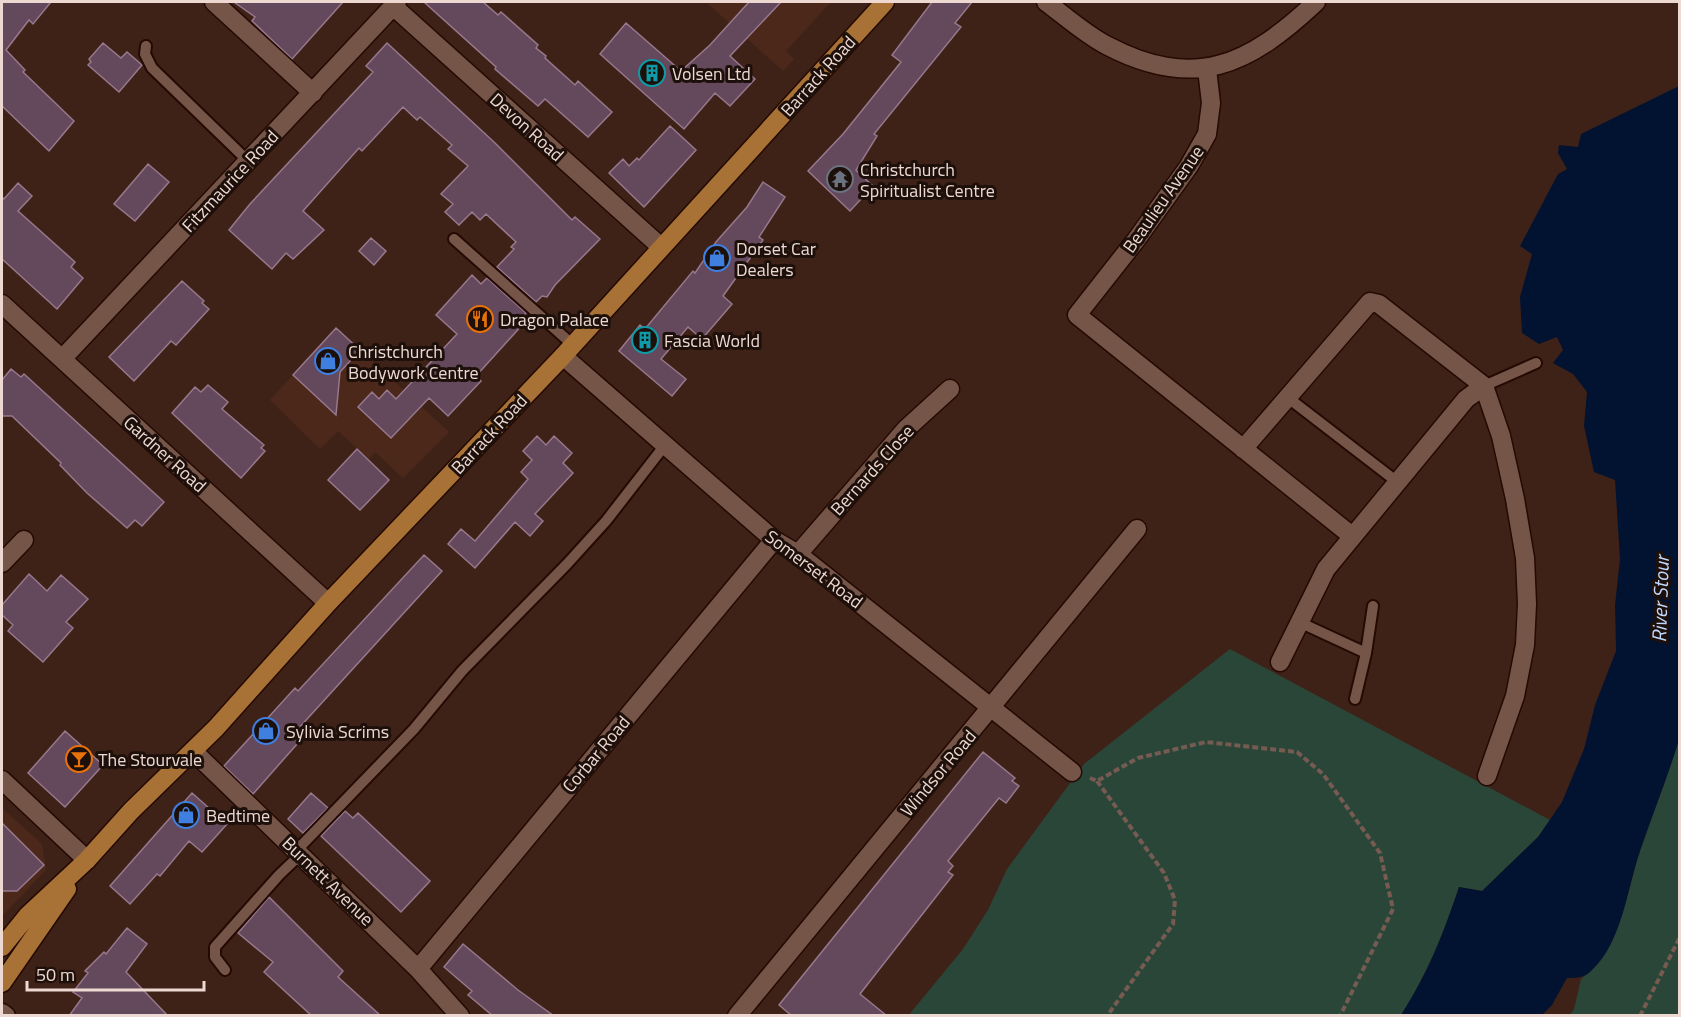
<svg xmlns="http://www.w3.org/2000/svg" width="1681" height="1017" font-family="'Titillium Web',sans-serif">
<rect width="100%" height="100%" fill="#3f2217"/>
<path fill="#4c281b" d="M706,2H831L786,51L794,59L783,71Z
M336,328L449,432L403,478L375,452L369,459L338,431L320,449L270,400Z
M2,808L42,844L46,870L2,916Z"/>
<path fill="#2a4639" d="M1230,649L1550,820L1538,837L1482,891L1459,887C1443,935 1428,973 1401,1015L908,1016L963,949L988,910L1007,869L1084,764Z
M1679,737V1015L1569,1016L1574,1009L1581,979C1622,949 1625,896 1640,851C1653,813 1668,776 1679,737Z"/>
<path fill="#021331" d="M1679,86L1680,737C1668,776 1653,813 1640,851C1627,889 1622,942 1592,970C1584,978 1578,978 1567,978L1552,1005L1542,1015H1401C1428,973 1443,935 1459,887L1482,891L1538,837L1562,802L1584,749L1595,705L1616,651L1615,605L1620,559L1615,480L1594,472L1584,426L1587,392L1573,374L1553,363L1563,350L1557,337L1539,344L1522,333L1520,297L1532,254L1520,246L1558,174L1567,169L1558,153L1559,145L1578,147L1581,134Z"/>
<path fill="#64485b" stroke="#97788d" stroke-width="1.5" d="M2,2H51L33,24L29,20L6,50L25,70L23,72L74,121L49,151L2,106Z
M234,2H343L292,59L252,21L255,17Z
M424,2H483L498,15L501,12L538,45L536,48L546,56L545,58L575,85L578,81L612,112L588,137L545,99L538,106L495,69L496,67Z
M749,2H781L730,56L755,79L730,106L715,93L684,129L600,54L626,23L681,71L710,45Z
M932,2H972L955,23L961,27L874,134L877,136L856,170L873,186L850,211L808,171L843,134L901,62L892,55Z
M103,43L121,58L127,52L142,65L119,92L88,65L91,62L89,59Z
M387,43L494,142L572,220L575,217L600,239L555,285L547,297L542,296L536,302L497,267L514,249L511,247L516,242L486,214L480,220L472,212L459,225L445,212L453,204L441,194L468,166L448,149L452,145L420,117L417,120L403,107L362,151L359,148L303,211L324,230L293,259L286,253L272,269L229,230L250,204L373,72L366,66Z
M670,126L696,150L644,207L609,173L623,159L629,166L637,158L639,160Z
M148,164L169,182L135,221L114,204Z
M763,182L785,197L759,237L763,240L723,296L732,304L702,339L688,327L661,359L686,379L672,396L619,351L640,325L645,329L693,271L695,273L716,242L747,207Z
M18,183L32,196L18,211L75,262L71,267L83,278L57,309L2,259V197L4,199Z
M371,238L386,251L374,265L359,251Z
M472,275L481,284L487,278L526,313L520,319L524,323L476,376L481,381L448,416L429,398L391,438L358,407L372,392L379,399L387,390L396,399L457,334L436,315Z
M182,281L204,301L202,303L209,309L176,345L171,341L134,381L109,357Z
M336,328L360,350L340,372L336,415L293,375Z
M11,369L21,377L24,374L164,502L142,526L135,520L127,528L87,493L60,465L61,463L12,416H2V380Z
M208,385L228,402L222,409L264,445L261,448L265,451L241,478L172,413L195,387L201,392Z
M537,436L546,445L554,436L572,453L563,463L573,473L535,514L543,521L530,536L515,522L475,568L448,544L461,529L475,541L528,479L521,472L532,460L523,451Z
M357,449L389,480L360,510L328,480Z
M424,555L442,571L298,729L305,735L253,794L224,766L295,688L298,691Z
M29,574L47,591L61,575L88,599L66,622L73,628L43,662L8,631L13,625L2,615V605Z
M65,731L103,765L65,807L28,773Z
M983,752L1015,778L1012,781L1019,786L1006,803L999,798L948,861L953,866L948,872L953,875L860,994L887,1016H792L779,1005Z
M192,793L227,824L202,852L189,841L160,876L157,874L130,904L110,886Z
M311,793L328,808L303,833L288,819Z
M345,811L353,818L358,813L430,881L401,912L321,836Z
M2,823L44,865L17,891H2Z
M269,897L343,971L338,977L381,1016H312L264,972L273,962L238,933Z
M127,928L147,944L126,972L168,1016H69L82,998L73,992L88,973L85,971L104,952L106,954Z
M463,944L518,990L554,1016H493L468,995L472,991L444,967Z"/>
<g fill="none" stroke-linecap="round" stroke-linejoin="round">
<defs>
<path id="lane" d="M146,46L145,54L152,68L248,161
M454,239L573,345
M1484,386L1536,363
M1287,397L1396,481
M1299,622L1366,653
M1355,699L1366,653L1373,606
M297,850L414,729L462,671L567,564L606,521L665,445
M225,970L215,957V947L279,875L301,854"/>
<path id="street" d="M214,2L313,93
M1046,2C1065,16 1085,34 1106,45C1195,92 1249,65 1316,2
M393,6L661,247
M1207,69L1211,103L1207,134L1189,166L1136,240L1077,315L1352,536
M2,304L328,603
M563,356L774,540L798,554L1072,772
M62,359L397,2
M1243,449L1370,302L1379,304L1484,386L1501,436L1515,499L1525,558L1527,604L1525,645L1515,696L1487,776
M798,554L906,429L950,389
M2,563L24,540
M1280,662L1326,569L1466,399L1484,386
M193,751L418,969L460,1016
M2,780L87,860
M418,969L774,540
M2,1013L6,1016
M737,1016L1137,529"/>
<path id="primary" d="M2,947L28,915L87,860L131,811L216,728L328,603L563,356L885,2
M2,983L67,889"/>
</defs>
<use href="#lane" stroke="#240a03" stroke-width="14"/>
<use href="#street" stroke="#240a03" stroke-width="21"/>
<use href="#primary" stroke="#240a03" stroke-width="21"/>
<path stroke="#755b51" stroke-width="4" stroke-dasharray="6 3" stroke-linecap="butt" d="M1090,778L1097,781L1138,758L1206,742L1297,752L1323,774L1380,853L1393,909L1340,1016
M1097,781L1164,873L1175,900L1173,924L1107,1016
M1640,1016L1680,937"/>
<use href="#lane" stroke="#765549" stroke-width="10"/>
<use href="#street" stroke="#765549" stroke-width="18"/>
<use href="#primary" stroke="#a87135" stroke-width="18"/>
</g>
<defs>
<symbol id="building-ring" viewBox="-11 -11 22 22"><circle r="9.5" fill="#1d100b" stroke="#0f9aa8" stroke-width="1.5"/><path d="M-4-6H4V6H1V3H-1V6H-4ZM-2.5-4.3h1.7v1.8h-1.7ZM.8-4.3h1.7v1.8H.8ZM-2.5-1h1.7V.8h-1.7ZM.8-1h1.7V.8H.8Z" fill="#0f9aa8"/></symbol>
<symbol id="temple-ring" viewBox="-11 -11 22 22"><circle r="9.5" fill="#1d100b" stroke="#6b7280" stroke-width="1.5"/><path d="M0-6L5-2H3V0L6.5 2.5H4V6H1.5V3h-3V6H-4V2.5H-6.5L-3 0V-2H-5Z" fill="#6b7280"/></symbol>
<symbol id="shop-ring" viewBox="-11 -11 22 22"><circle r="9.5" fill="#1d100b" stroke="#3f7fe0" stroke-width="1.5"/><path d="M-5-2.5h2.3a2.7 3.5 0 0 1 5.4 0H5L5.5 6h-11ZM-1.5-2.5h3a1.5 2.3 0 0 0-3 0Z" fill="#3f7fe0"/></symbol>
<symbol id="restaurant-ring" viewBox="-11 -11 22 22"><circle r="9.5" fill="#1d100b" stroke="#e8710a" stroke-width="1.5"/><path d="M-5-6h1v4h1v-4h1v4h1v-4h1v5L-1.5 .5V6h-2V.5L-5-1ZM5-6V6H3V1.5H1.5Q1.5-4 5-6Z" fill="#e8710a"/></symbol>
<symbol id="bar-ring" viewBox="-11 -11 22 22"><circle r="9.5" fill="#1d100b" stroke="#e8710a" stroke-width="1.5"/><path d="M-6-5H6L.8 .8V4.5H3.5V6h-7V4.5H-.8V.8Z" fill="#e8710a"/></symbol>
</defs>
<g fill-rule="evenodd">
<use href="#building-ring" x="637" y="58" width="30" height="30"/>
<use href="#temple-ring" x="825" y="164" width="30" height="30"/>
<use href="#shop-ring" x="702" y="243" width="30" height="30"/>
<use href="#restaurant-ring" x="465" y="304" width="30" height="30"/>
<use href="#building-ring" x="630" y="325" width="30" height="30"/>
<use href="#shop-ring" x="313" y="346" width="30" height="30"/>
<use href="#shop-ring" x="251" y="716" width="30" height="30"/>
<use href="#bar-ring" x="64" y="744" width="30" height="30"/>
<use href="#shop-ring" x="171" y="800" width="30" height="30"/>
</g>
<g text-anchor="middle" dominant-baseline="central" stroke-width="6" stroke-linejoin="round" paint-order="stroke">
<g font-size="18" fill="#edd9d2" stroke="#1d100b" text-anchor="start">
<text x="672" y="73">Volsen Ltd</text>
<text x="860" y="169">Christchurch<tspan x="860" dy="21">Spiritualist Centre</tspan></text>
<text x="736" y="248">Dorset Car<tspan x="736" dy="21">Dealers</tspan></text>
<text x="500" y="319">Dragon Palace</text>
<text x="664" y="340">Fascia World</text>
<text x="348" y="351">Christchurch<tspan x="348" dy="21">Bodywork Centre</tspan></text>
<text x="286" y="731">Sylivia Scrims</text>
<text x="98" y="759">The Stourvale</text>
<text x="206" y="815">Bedtime</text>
</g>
<g font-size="18" fill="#edd9d2" stroke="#1d100b">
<text transform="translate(818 76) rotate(-48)">Barrack Road</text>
<text transform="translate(527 127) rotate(42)">Devon Road</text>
<text transform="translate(230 181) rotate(-47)">Fitzmaurice Road</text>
<text transform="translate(1163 199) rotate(-55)">Beaulieu Avenue</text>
<text transform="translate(489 434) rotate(-47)">Barrack Road</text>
<text transform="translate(165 454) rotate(42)">Gardner Road</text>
<text transform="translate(872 470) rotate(-48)">Bernards Close</text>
<text transform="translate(814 569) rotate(37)">Somerset Road</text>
<text transform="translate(596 754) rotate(-50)">Corbar Road</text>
<text transform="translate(938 773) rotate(-50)">Windsor Road</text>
<text transform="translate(328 881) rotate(44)">Burnett Avenue</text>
</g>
<g font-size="20" font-style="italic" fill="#c1d9fe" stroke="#1d100b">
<text transform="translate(1660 599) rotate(-88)">River Stour</text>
</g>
</g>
<rect width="1681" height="1017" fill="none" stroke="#edd9d2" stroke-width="6"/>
<path d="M27 981v9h177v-9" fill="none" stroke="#edd9d2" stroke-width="3"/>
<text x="36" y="981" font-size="18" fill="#edd9d2" stroke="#1d100b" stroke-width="4.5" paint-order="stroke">50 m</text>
</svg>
